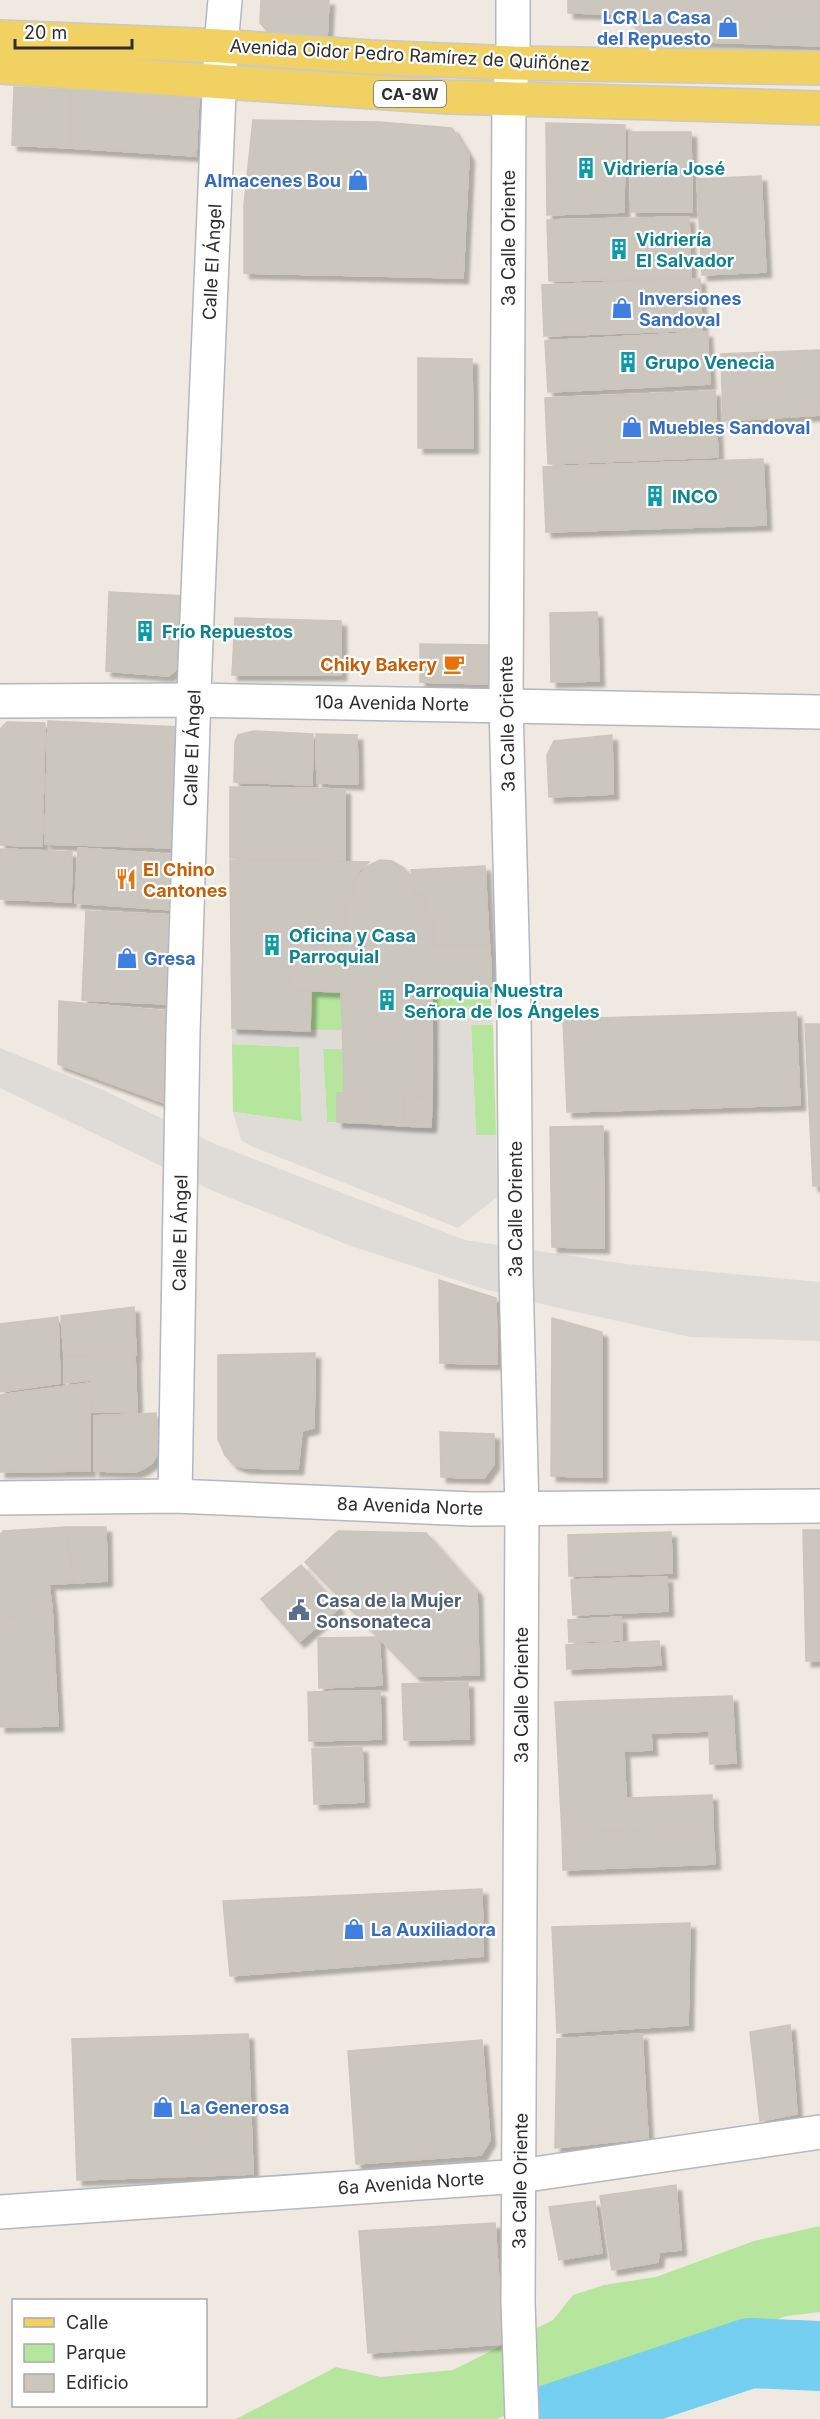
<svg xmlns="http://www.w3.org/2000/svg" width="820" height="2419" font-family="Inter,sans-serif">
<defs>
<filter id="shadow"><feDropShadow dx="5.5" dy="5.5" stdDeviation="1.5" flood-color="#0004"/></filter>
</defs>
<rect width="100%" height="100%" fill="#efe9e1"/>
<path fill="#b6e59e" d="M432,986H491V1006L433,1008Z
M311,991L341,992V1030L310,1031Z
M471,1025H493L496,1135H476Z
M232,1044L299,1047L302,1122L233,1112Z
M323,1049H342L344,1093H337V1122H327Z
M820,2226V2312L787,2316L696,2344L584,2383L497,2419H236L336,2367L381,2377L453,2370L553,2320L573,2295L604,2285L656,2277L754,2241Z"/>
<path fill="#dfdcd8" d="M491,1006L493,1025H472L471,1028L476,1135H496L497,1197L458,1228L251,1146L241,1140L233,1112L302,1121L299,1047L232,1044V1028L341,1030L342,1049H323L327,1122L431,1126L435,1059L433,1008Z
M0,1048L103,1090L215,1144L465,1240L626,1264L820,1282V1341L690,1337L554,1307L484,1289L351,1246L213,1191L0,1088Z"/>
<g fill="none" stroke-linecap="round" stroke-linejoin="round">
<path stroke="#75cff0" stroke-width="70" d="M552,2419L750,2353L820,2356"/>
</g>
<path fill="#cbc7bf" stroke="#cbc5ba" stroke-width="1.5" filter="url(#shadow)" d="M261,0H329L327,38L271,35L260,23Z
M568,0H820V46L648,40L623,14L568,13Z
M14,87L71,90V148L12,145Z
M71,90L199,94L196,156L71,148Z
M253,120L379,122L452,128L469,156L463,278L244,273V205Z
M546,123L625,125L624,212L547,215Z
M629,132H691L692,212H631Z
M761,176L766,272L702,275L697,179Z
M689,217L691,278L549,281L547,220Z
M700,279L702,330L544,336L542,285Z
M707,332L710,384L548,392L545,341Z
M820,350V415L723,421L721,354Z
M418,358L472,359L473,448H418Z
M715,391L718,457L548,464L545,398Z
M763,459L766,525L546,532L543,467Z
M109,592L186,596L181,666L168,676L106,671Z
M597,612L599,681L551,682L550,613Z
M235,618L341,621V675H232Z
M420,644L488,645V684L420,682Z
M48,721L181,727L177,848L45,844Z
M7,722L45,723L42,846L0,845V729Z
M254,731L313,734L312,785L234,782L235,742L238,735Z
M316,734L357,735L358,784L317,783Z
M612,735L613,794L549,797L547,755L554,741Z
M230,787L345,789V861L230,858Z
M78,848L178,855L174,910L75,903Z
M0,849L72,852L71,902L0,899Z
M230,860L369,862L359,871L354,881L353,899L344,900L346,923H337L338,945L289,946L290,990L311,991L310,1031L232,1028Z
M380,860L392,861L404,868L413,882L415,897L425,896L427,917H432L434,947L490,945L491,986H432V1098L404,1096L403,1126L366,1123V1093H344L341,992L291,990V947L339,946V924L347,925L345,900H354L356,879L367,866Z
M485,866L489,944L435,945L433,916H428L426,895L416,896L411,870Z
M86,911L172,915L168,1004L82,1000Z
M59,1001L166,1011L167,1104L58,1064Z
M796,1012L800,1105L567,1112L563,1019Z
M805,1024H820V1186H813Z
M337,1093H366V1123L337,1122Z
M404,1096L432,1098L431,1127L403,1126Z
M603,1126L604,1248L552,1247L550,1127Z
M439,1280L496,1298L497,1364L440,1363Z
M134,1307L136,1355H64L61,1316Z
M58,1317L60,1383L0,1392V1324Z
M552,1318L602,1332V1477L551,1476Z
M315,1353L314,1428L302,1431L298,1469L244,1468L233,1464L225,1455L218,1439V1355Z
M135,1355L137,1412H92L91,1380L64,1383V1356Z
M90,1383V1471L0,1472V1395Z
M156,1413L158,1453L152,1463L143,1469L135,1472L94,1471V1416Z
M440,1432L494,1434V1464L484,1478L441,1477Z
M66,1527L74,1583L49,1584L52,1609L0,1620V1535L3,1531Z
M66,1527H106L107,1581L74,1583Z
M803,1530H820V1661H806Z
M338,1531L426,1533L477,1591L479,1675L416,1676L305,1562Z
M671,1532L672,1573L569,1576L568,1535Z
M301,1565L339,1608L299,1642L261,1599Z
M667,1577L668,1611L573,1615L571,1580Z
M52,1609L58,1726L0,1727V1620Z
M621,1617L622,1640L569,1642L568,1620Z
M379,1637L382,1685L319,1688L318,1638Z
M659,1641L661,1665L567,1669L566,1645Z
M468,1682L469,1739L404,1740L402,1684Z
M380,1691L381,1739L309,1741L308,1692Z
M732,1696L736,1763L710,1764L709,1731L651,1733L652,1750L624,1751L626,1798L712,1795L713,1827L562,1833L555,1702Z
M362,1747L364,1802L314,1804L312,1749Z
M713,1827L715,1864L563,1870L562,1833Z
M482,1889L483,1956L230,1976L223,1901Z
M690,1923L688,2025L557,2033L552,1927Z
M790,2025L797,2114L760,2121L750,2032Z
M248,2034L253,2174L77,2180L72,2039Z
M642,2034L648,2138L555,2148L557,2039Z
M482,2040L490,2140L481,2155L356,2164L348,2051Z
M676,2185L681,2250L659,2252L658,2262L612,2270L600,2196Z
M595,2201L602,2253L559,2260L549,2207Z
M495,2223L503,2344L368,2353L359,2231Z"/>
<g fill="none" stroke-linecap="round" stroke-linejoin="round">
<defs>
<path id="minor" d="M509,98L513,63V0
M175,1496L183,1032L195,665L221,46
M0,1498L175,1496L472,1509L820,1506
M0,2212L520,2176L820,2132"/>
<path id="tertiary" d="M221,46L225,0
M0,701L194,700L820,712"/>
<path id="secondary" d="M509,98L506,705L514,1015L516,1275L522,1510L518,2302L522,2419"/>
<path id="primary" d="M0,37L221,46L369,57L513,63L820,68
M0,67L448,97L820,108"/>
</defs>
<use href="#minor" stroke="#b4b7c1" stroke-width="36"/>
<use href="#tertiary" stroke="#b4b7c1" stroke-width="36"/>
<use href="#secondary" stroke="#b4b7c1" stroke-width="36"/>
<use href="#primary" stroke="#c9c9c9" stroke-width="36"/>
<use href="#minor" stroke="#fff" stroke-width="33"/>
<use href="#tertiary" stroke="#fff" stroke-width="33"/>
<use href="#secondary" stroke="#fff" stroke-width="33"/>
<use href="#primary" stroke="#f2d163" stroke-width="33"/>
</g>
<defs>
<symbol id="shop-bare" viewBox="-9 -9 18 18"><path d="M-5-2.5h2.3a2.7 3.5 0 0 1 5.4 0H5L5.5 6h-11ZM-1.5-2.5h3a1.5 2.3 0 0 0-3 0Z" fill="#3f7fe0" stroke="#fff" stroke-width="2.5" paint-order="stroke"/></symbol>
<symbol id="building-bare" viewBox="-9 -9 18 18"><path d="M-4-6H4V6H1V3H-1V6H-4ZM-2.5-4.3h1.7v1.8h-1.7ZM.8-4.3h1.7v1.8H.8ZM-2.5-1h1.7V.8h-1.7ZM.8-1h1.7V.8H.8Z" fill="#0f9aa8" stroke="#fff" stroke-width="2.5" paint-order="stroke"/></symbol>
<symbol id="cafe-bare" viewBox="-9 -9 18 18"><path d="M-5.5-4.5H6V0H3Q3 3.5 0 3.5H-2.5Q-5.5 3.5-5.5 0ZM3-3.2v2h1.7v-2ZM-6 4.5H4V6H-6Z" fill="#e8710a" stroke="#fff" stroke-width="2.5" paint-order="stroke"/></symbol>
<symbol id="restaurant-bare" viewBox="-9 -9 18 18"><path d="M-5-6h1v4h1v-4h1v4h1v-4h1v5L-1.5 .5V6h-2V.5L-5-1ZM5-6V6H3V1.5H1.5Q1.5-4 5-6Z" fill="#e8710a" stroke="#fff" stroke-width="2.5" paint-order="stroke"/></symbol>
<symbol id="civic-bare" viewBox="-9 -9 18 18"><path d="M-.6-6.5H3V-4.5H.6V-3L4-1V1h2V6H-6V1h2V-1L-.6-3ZM-1.2 2.5V6h2.4V2.5Z" fill="#5c6f8a" stroke="#fff" stroke-width="2.5" paint-order="stroke"/></symbol>
</defs>
<g fill-rule="evenodd">
<use href="#shop-bare" x="713" y="12" width="30" height="30"/>
<use href="#building-bare" x="571" y="153" width="30" height="30"/>
<use href="#shop-bare" x="343" y="165" width="30" height="30"/>
<use href="#building-bare" x="604" y="234" width="30" height="30"/>
<use href="#shop-bare" x="607" y="293" width="30" height="30"/>
<use href="#building-bare" x="613" y="347" width="30" height="30"/>
<use href="#shop-bare" x="617" y="412" width="30" height="30"/>
<use href="#building-bare" x="640" y="481" width="30" height="30"/>
<use href="#building-bare" x="130" y="616" width="30" height="30"/>
<use href="#cafe-bare" x="439" y="649" width="30" height="30"/>
<use href="#restaurant-bare" x="111" y="864" width="30" height="30"/>
<use href="#building-bare" x="257" y="930" width="30" height="30"/>
<use href="#shop-bare" x="112" y="943" width="30" height="30"/>
<use href="#building-bare" x="372" y="985" width="30" height="30"/>
<use href="#civic-bare" x="284" y="1595" width="30" height="30"/>
<use href="#shop-bare" x="339" y="1914" width="30" height="30"/>
<use href="#shop-bare" x="148" y="2092" width="30" height="30"/>
</g>
<g text-anchor="middle" dominant-baseline="central" stroke-width="4.5" stroke-linejoin="round" paint-order="stroke">
<rect fill="#fff" stroke="#6d6d6d" stroke-width="1.5" x="374" y="81" width="72" height="26" rx="4.5"/>
<g font-size="16" font-weight="bold" fill="#2e2e2e">
<text x="410" y="94">CA-8W</text>
</g>
<g font-size="18" font-weight="bold" fill="#366cbe" stroke="#fff" text-anchor="start">
<text x="711" y="17" text-anchor="end">LCR La Casa<tspan x="711" dy="21">del Repuesto</tspan></text>
<text x="341" y="180" text-anchor="end">Almacenes Bou</text>
<text x="639" y="298">Inversiones<tspan x="639" dy="21">Sandoval</tspan></text>
<text x="649" y="427">Muebles Sandoval</text>
<text x="144" y="958">Gresa</text>
<text x="371" y="1929">La Auxiliadora</text>
<text x="180" y="2107">La Generosa</text>
</g>
<g font-size="18" fill="#2e2e2e" stroke="#fff">
<text transform="translate(410 55) rotate(3)">Avenida Oidor Pedro Ramírez de Quiñónez</text>
<text transform="translate(508 238) rotate(-90)">3a Calle Oriente</text>
<text transform="translate(212 262) rotate(-87)">Calle El Ángel</text>
<text transform="translate(392 703) rotate(1)">10a Avenida Norte</text>
<text transform="translate(507 724) rotate(-91)">3a Calle Oriente</text>
<text transform="translate(192 748) rotate(-88)">Calle El Ángel</text>
<text transform="translate(515 1209) rotate(-90)">3a Calle Oriente</text>
<text transform="translate(180 1233) rotate(-89)">Calle El Ángel</text>
<text transform="translate(410 1506) rotate(2)">8a Avenida Norte</text>
<text transform="translate(521 1695) rotate(-90)">3a Calle Oriente</text>
<text transform="translate(520 2181) rotate(-89)">3a Calle Oriente</text>
<text transform="translate(411 2183) rotate(-4)">6a Avenida Norte</text>
</g>
<g font-size="18" font-weight="bold" fill="#0d838f" stroke="#fff" text-anchor="start">
<text x="603" y="168">Vidriería José</text>
<text x="636" y="239">Vidriería<tspan x="636" dy="21">El Salvador</tspan></text>
<text x="645" y="362">Grupo Venecia</text>
<text x="672" y="496">INCO</text>
<text x="162" y="631">Frío Repuestos</text>
<text x="289" y="935">Oficina y Casa<tspan x="289" dy="21">Parroquial</tspan></text>
<text x="404" y="990">Parroquia Nuestra<tspan x="404" dy="21">Señora de los Ángeles</tspan></text>
</g>
<g font-size="18" font-weight="bold" fill="#c56008" stroke="#fff" text-anchor="end">
<text x="437" y="664">Chiky Bakery</text>
<text x="143" y="869" text-anchor="start">El Chino<tspan x="143" dy="21">Cantones</tspan></text>
</g>
<g font-size="18" font-weight="bold" fill="#4e5e75" stroke="#fff" text-anchor="start">
<text x="316" y="1600">Casa de la Mujer<tspan x="316" dy="21">Sonsonateca</tspan></text>
</g>
</g>
<rect x="12" y="2299" width="195" height="108" fill="#ffffff" stroke="#ababab" stroke-width="1.5"/>
<rect x="24" y="2318" width="30" height="9" fill="#f2d163" stroke="#ababab" stroke-width="1.5"/>
<text x="66" y="2329" font-size="18" fill="#2e2e2e">Calle</text>
<rect x="24" y="2344" width="30" height="18" fill="#b6e59e" stroke="#ababab" stroke-width="1.5"/>
<text x="66" y="2359" font-size="18" fill="#2e2e2e">Parque</text>
<rect x="24" y="2374" width="30" height="18" fill="#cbc7bf" stroke="#ababab" stroke-width="1.5"/>
<text x="66" y="2389" font-size="18" fill="#2e2e2e">Edificio</text>
<path d="M15 39v9h117v-9" fill="none" stroke="#2e2e2e" stroke-width="3"/>
<text x="24" y="39" font-size="18" fill="#2e2e2e" stroke="#ffffff" stroke-width="4.5" paint-order="stroke">20 m</text>
</svg>
